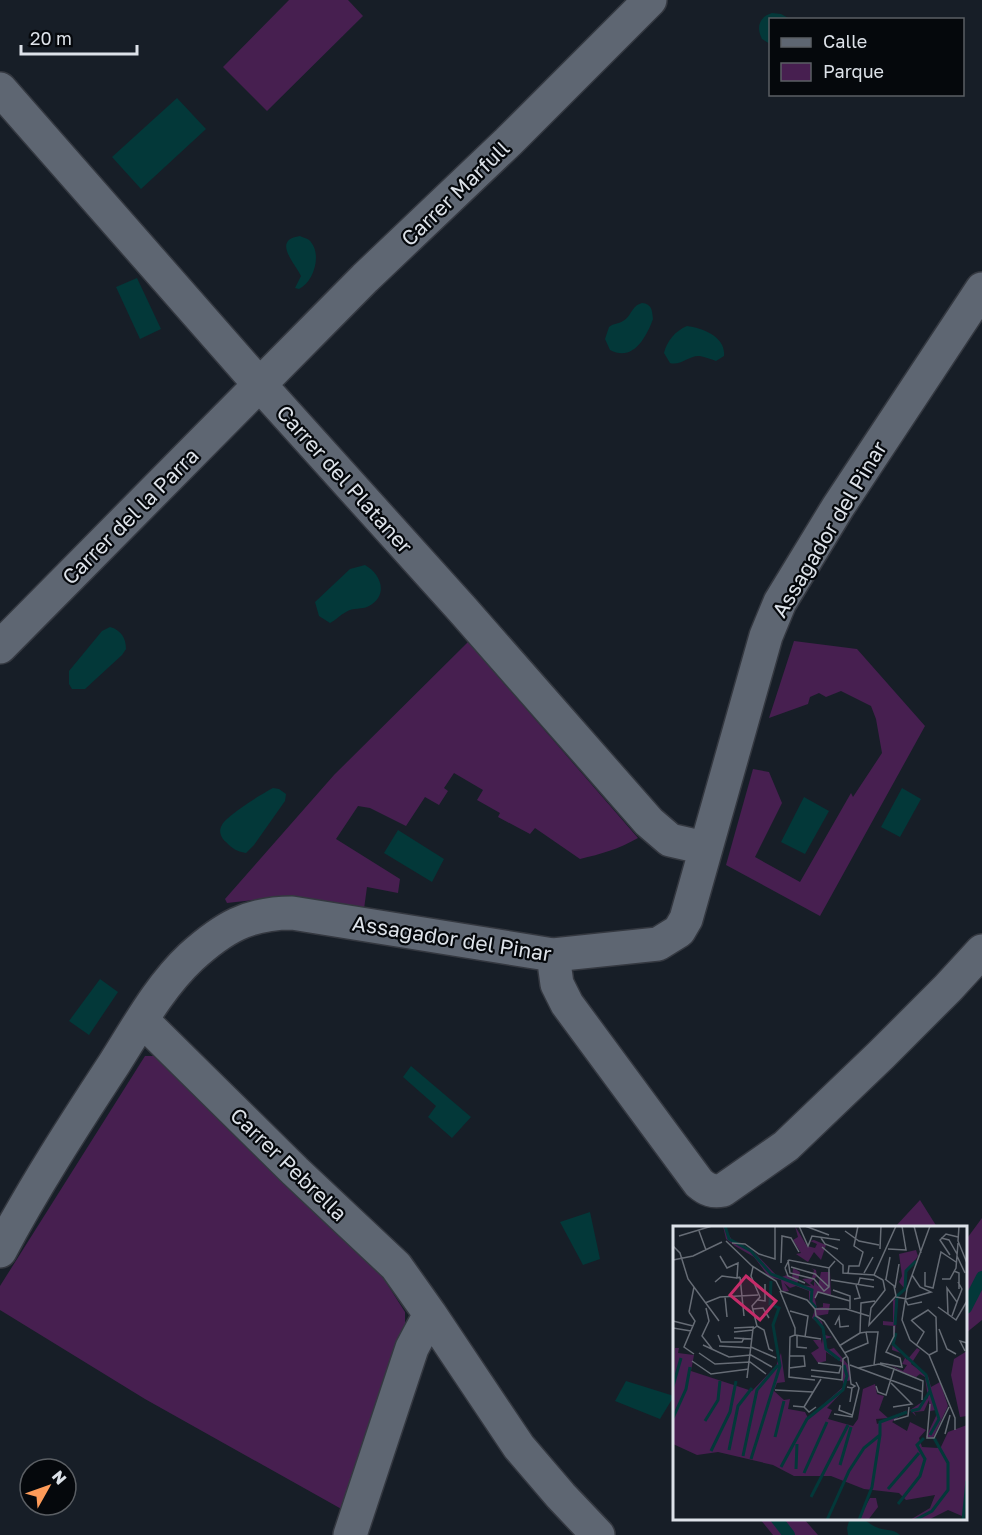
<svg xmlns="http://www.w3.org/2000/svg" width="982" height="1535" font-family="'Golos Text',sans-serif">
<rect width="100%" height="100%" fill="#171e27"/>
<path fill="#471f50" d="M289,0H348L363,16L267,111L223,67Z
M794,641L857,649L925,726L820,916L726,865L753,769L769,772L782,803L755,857L800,882L851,793L853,797L882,753L876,719L871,706L841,691L826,697L819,693L810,697L808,704L769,718Z
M468,642L638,838C619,849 601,854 580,859L535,828L530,834L498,817L500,813L477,800L483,790L454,773L444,788L448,791L439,805L425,797L406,826L370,808L358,806L336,839L400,879L398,893L367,887L364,909L263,899L227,903L225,899L334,775Z
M145,1056H156L380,1273L405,1312V1330L345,1511L145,1399L0,1310V1286Z
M920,1200L937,1227H895Z
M982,1218V1320L966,1333V1246L968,1237Z
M760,1519H804L818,1535H773Z"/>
<path fill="#033839" d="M772,13L781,14L790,19L770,20V44L762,39C756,27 759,17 772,13Z
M177,98L206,129L141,189L112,157Z
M300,236C302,237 308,239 309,240C323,253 314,282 299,289L295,288L301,276C294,262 272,240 300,236Z
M137,278L161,329L140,339L116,287Z
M642,303C652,304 652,310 653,319C646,338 633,362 610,350L605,339L609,327C614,323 618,324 623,321C632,316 631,306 642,303Z
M687,326C703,328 726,337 724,356L716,361C711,359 705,357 700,356C689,355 681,366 670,363L664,353C667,341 675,331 687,326Z
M365,565C381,574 389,595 369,606C362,610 353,607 346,612C340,615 336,620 330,623L319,616L315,602L350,569Z
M110,627C121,630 126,638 126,649L122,655L85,689H72L69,684V671L102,631Z
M273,788L279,789L286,794L285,801L254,845L246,853C236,851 233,849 226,842C221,838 218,831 222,825C226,816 263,793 273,788Z
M902,788L921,799L900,837L881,827Z
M804,797L829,811L805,854L781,842Z
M398,830L444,859L432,882L384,853Z
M100,979L118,992L89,1035L69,1021Z
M411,1066L471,1117L452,1138L428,1117L436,1106L403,1077Z
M590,1212L600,1259L583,1265L560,1222Z
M626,1381L674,1396L660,1419L615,1401Z
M853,1519C867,1518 865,1522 876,1527C884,1531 892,1528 900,1535H848L847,1528L849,1521Z"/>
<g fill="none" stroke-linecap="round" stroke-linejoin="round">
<path stroke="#033839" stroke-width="12" d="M966,1308L982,1277
M776,1518L789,1535"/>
<defs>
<path id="minor" d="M0,89L260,385L462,609L649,822L670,840L705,848
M0,647L365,278L508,142L650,0
M553,955L557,984L567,1004L699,1183C707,1190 713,1192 723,1190L786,1146L881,1055L948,988L982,951
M142,1020L295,1171L396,1266L430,1314L412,1348L350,1535
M0,1251C34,1187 74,1125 114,1064C137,1028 159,987 191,957C223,928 248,913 292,913L553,955L658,944L679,931L686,919L766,636L780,602L838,507L982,289
M430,1314L519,1447L561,1496L598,1535"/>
</defs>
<use href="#minor" stroke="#343840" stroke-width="36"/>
<use href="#minor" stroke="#5e6672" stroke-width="33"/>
</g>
<g text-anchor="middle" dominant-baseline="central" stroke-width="4.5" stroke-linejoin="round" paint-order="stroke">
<g font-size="21" fill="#dde2e9" stroke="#05080c">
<text transform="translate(455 193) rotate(-44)">Carrer Marfull</text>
<text transform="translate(345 479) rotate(48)">Carrer del Plataner</text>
<text transform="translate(130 516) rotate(-45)">Carrer del la Parra</text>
<text transform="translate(829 529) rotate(-59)">Assagador del Pinar</text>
<text transform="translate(452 938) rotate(9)">Assagador del Pinar</text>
<text transform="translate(289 1164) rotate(44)">Carrer Pebrella</text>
</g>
</g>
<g transform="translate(673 1226)">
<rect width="294" height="294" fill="#171e27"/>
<path d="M50,0L61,17L59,18H69L82,27L106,52L114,49L119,53L120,42L127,46L124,59L138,60L129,53L139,52L141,44L138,42L143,44L144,50L137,57L141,60V55L145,60L148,46H157L158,69L145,66L142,74L144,82L150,81V77L157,78L155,88L143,90L149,96L152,109L159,111L152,113L154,124L161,122L176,140L178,154L171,156L169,166L154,182L159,184L155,193L180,200L185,193L190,163L202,158L204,168L211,170L206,184L215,192L203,193L204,198L234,184L219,196L234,205L237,196L253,204L246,212L249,221L265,222L262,211L267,223L275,206L294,199V278L289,290L275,284L255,294H237L257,282L262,269L233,274L226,267L191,263L158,250H121L100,239L45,226L24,229L0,218L2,122H6L5,127L21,129L18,145L79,165L103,140L108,127L112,156L104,157L101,165L111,174L117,173L115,183L132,186L135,192L170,161V137L153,126V135L145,137L138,127L146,122L140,114H148L149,118L150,109L149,100L139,92L143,81L136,74V65L123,60L117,62L111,57L116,65L110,66L108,54L96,51L81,31L62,20L53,13ZM122,0L134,20L142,22L144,18L137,15L141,14L153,19L148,34L141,26L135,36L123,28L128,27L120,14L125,11ZM243,24L245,30L232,49V63L226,56L229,50L226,28ZM225,72L221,118L234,134L244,122L247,124L238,138L255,150L258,161L267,156L275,180L260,212L253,211L264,188L263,184L257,185L256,174L251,185L241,186L243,190L237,184L255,172L252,151L247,148L243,151L229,146L212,136L230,145L234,139L229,138L232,132L228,127L219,124L221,100L210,99V95L220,96V74ZM294,125V190L287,191L278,149L281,133ZM197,272H203L205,281L195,294H185Z" fill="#471f50"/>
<path fill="none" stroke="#033839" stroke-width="3" d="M52,0L56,13L78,25L98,48L139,64L138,76L143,82M141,91L150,102L153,123L167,134M222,99L224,70L232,63L233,45L243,35M223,107L220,118L253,149L257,165L246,183L238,185M0,160L8,132M0,192L13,163L17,141M32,195L45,174L47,155M257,209L266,193L257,165M102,211L111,175M56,224L65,180L79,162M38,225L57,186L63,155M70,230L84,164L105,139M78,233L107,140L100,99L106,82L97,78L98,55M167,239L178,201M108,241L134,193L170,164L174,150L171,139M123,243L124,218M131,247L154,196M215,263L246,227M138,271L175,199M225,278L247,250L252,233L244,219L251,212M154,294L176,245L191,222L207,209V196L234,186M186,294L199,261L207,209M242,294L259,285L275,264V237L261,212M290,294L294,255"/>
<path fill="none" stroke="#666c75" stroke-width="1.5" d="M126,0L135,20L139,10L167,14M132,0L156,9M241,0L248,27M257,0L234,63L229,94L237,114L256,129L282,192V204M286,0L285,15L294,37M26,5L33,24M172,5L186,15L206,19M6,10L39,0M148,12L152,18L165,23M268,12L276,14L284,28M53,15L79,40L103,55L108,65L134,74L142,83L143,90L151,95L175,132L178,158L182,160L179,162M59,17L72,18L86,28L102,33V0M0,20L7,27L15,53L46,95M149,21L170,39V47L201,49L210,54M207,23L208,0M215,23L233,24L229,0M277,29L267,14L273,8L285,11M47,30L54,42L65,37L64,52L67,51M284,30L292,47M0,34L20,30L49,16M115,34L117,47L141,53L151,65L156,61V42M108,37L109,10L118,12L126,26M80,41L78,50L87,71L79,80L84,100M118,41L142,48L156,61M112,42L116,34L156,42L162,35M112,42L115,50L132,57M281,45L286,47V63M252,46V60L260,62L268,26L283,36M191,47L200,31M175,48L176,40H186L190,26L181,20L185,0M201,49L223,0M67,51L71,90M212,53L221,60L223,70M213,53L217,31M269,53H277L283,42L285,17M158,54L201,61M210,54L212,64L198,82L196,99L223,70M42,56L49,50L64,52M185,59L187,52L201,54M222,62L226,38M160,64L177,70V83M107,65L122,102V109L117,111L116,151L142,154M52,71L54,91M223,71L234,73L258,66L247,61L239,49M142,72L145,66L177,75M181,73L187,72L183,59M232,73L235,79L249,76M85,74L92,75V58M284,76L289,63L285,56M32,77L47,71L85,69M265,81L283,94L294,75M33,82L36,95L29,110L40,124M80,83L90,82L96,92M142,83H173L196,90M117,85L135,90L132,111M16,86L22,95L11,121L21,128M16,86L21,61M275,88L274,62L284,76L279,90M238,94L251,106L243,120M239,94L255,84L263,91L264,125L256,129M0,95L20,100M162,99L166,91L167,101L176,100M84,100L91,104L96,123L100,125M0,102L18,105M61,102L81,101M266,103L274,123L283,128M61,106L80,104M193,106H205L201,139M187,107L188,77L202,75M45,109L48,116H69L71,112M122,109L148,113M124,109V121L134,122M61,112L79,113M30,119L56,131L78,129L99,141M46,120L78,122M166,120L187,107M78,121L103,132M292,125L287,115L294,117M26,127L42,138L77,136L93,148M171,127L195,117L193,106L187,107M19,135L38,148L76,143M145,137L168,140M207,137L229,141L227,132L213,126L221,110V100M177,139L250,166M116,142L132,140L131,130H116M185,142L206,138L221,143L213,169L205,166L203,160M221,143L250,155L249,174M138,144L166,147L168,140M138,150L169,154L170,133L174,130M74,152L80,103L84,100M218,157L239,178L220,181M174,161L179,162L177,176M102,164L140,166M257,178L254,212H261L276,181M167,179L166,184L179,189M120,180L131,181L136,186L143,181M131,181L148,153M161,188L179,191L186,162L183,156M221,194L235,190L236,181M272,208L277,189"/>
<path fill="#c52c69" fill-opacity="0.15" stroke="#c52c69" stroke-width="3" d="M73,50L103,75L87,94L57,69Z"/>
<rect width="294" height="294" fill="none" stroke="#dde2e9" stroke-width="3"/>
</g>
<rect x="769" y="18" width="195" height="78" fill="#05080c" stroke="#5b5f64" stroke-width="1.5"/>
<rect x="781" y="38" width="30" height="9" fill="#5e6672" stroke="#5b5f64" stroke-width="1.5"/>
<text x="823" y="48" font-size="18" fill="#dde2e9">Calle</text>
<rect x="781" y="63" width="30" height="18" fill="#471f50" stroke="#5b5f64" stroke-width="1.5"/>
<text x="823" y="78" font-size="18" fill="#dde2e9">Parque</text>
<g transform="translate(48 1487) rotate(50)"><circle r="28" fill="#05080c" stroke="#5b5f64" stroke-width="1.5"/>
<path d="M0-4.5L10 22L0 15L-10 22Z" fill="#fe9b59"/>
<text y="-9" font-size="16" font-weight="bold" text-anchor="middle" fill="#dde2e9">N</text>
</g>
<path d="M21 45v9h116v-9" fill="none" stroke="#dde2e9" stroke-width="3"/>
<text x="30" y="45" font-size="18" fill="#dde2e9" stroke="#05080c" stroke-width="4.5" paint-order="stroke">20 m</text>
</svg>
